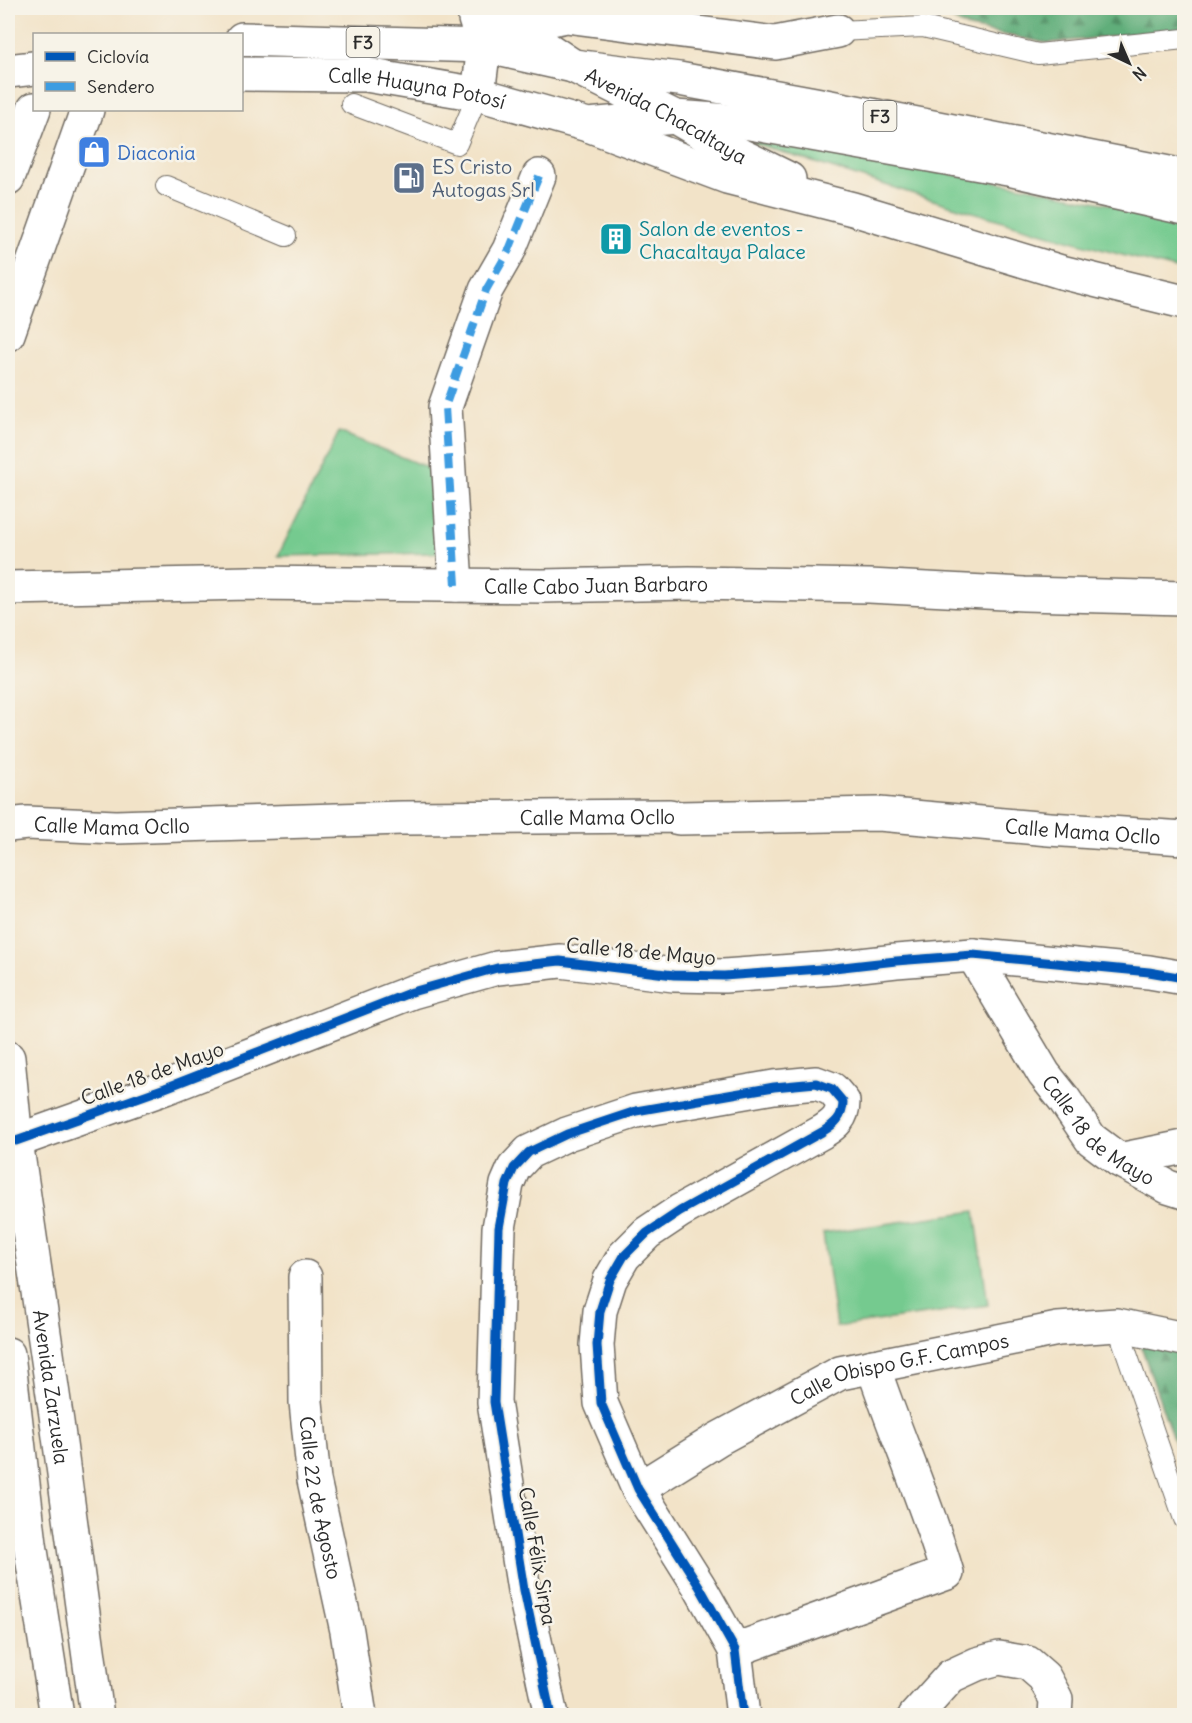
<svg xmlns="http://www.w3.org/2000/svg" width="1192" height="1723" font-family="Delius,sans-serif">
<defs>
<pattern id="forest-firs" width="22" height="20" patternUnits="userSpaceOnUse" patternTransform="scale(1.5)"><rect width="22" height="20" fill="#60ae7a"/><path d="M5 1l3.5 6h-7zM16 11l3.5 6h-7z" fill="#4f8e64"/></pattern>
</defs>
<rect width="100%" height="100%" fill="#f7f3e8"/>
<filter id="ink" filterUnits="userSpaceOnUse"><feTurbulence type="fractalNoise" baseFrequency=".0167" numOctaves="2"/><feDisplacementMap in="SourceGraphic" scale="12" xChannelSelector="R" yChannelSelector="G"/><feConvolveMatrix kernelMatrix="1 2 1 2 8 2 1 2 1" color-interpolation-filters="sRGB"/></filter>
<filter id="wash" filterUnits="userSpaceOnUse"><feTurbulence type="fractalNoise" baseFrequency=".008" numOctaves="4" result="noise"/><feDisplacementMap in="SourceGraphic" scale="24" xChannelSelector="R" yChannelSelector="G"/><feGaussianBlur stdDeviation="1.35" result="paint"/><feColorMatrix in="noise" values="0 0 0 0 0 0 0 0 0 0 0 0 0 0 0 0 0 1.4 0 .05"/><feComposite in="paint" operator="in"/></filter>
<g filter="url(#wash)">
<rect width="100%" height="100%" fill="#f2e3c8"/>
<path fill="#75ca8f" stroke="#507a5d" stroke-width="1.5" d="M741,139L1027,187L1184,220V271C1035,234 888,186 741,139Z
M339,432L436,471L437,553L278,556Z
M975,1211L988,1305L836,1327L823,1233Z"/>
<path fill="url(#forest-firs)" stroke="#466c52" stroke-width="1.5" d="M883,8H1184V29L1048,43L969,28L939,13L883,12Z
M1139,1340L1184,1351V1471Z"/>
</g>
<g filter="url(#ink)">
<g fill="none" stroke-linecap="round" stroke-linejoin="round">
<defs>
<path id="lane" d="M680,31L684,8
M838,31L923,27L1038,54L1184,39
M351,104L457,144L478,94
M166,186L286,236
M1117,1325L1184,1519"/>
<g id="street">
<path d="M497,38L516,26L566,16L775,43L838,31"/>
<path d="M8,178L34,109"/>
<path d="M8,334L87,110"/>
<path d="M456,585L445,407L486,290L509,250L539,176"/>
<path id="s1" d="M8,588L250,583L542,586L689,583L869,586L1024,594L1184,598"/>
<path id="s2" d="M8,825L27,823L116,827L402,818L670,816L679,818L879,814L1049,829L1184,838"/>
<path id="s3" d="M973,955L1044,1074L1064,1099L1091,1139L1119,1160L1168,1187L1184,1192"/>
<path id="s4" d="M8,1058L16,1141L57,1422L97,1716"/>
<path d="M16,1141L165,1088L412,992L497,968L560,961L674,975L724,976L834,968L896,961L973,955L1149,972L1184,978"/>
<path d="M1119,1160L1184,1147"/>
<path id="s5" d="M305,1277L306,1402L314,1480L347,1631L360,1716"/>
<path d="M8,1354L30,1544L57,1716"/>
<path id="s6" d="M638,1489L718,1439L840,1373L1058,1329L1117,1325L1184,1339"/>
<path d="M735,1650L947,1573C927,1503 896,1436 873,1366"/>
<path d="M551,1716L524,1590L494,1402L499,1228L507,1184L514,1168L529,1152L567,1134L636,1111L774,1087L816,1083L832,1089L843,1102C843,1117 835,1124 822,1132L680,1211L647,1233L624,1256L610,1280L600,1311L597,1345L601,1403L638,1489L699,1586L735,1650L743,1716"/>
<path d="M915,1716L951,1676L977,1664L999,1658L1028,1663L1044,1677L1056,1699L1055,1716"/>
</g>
<g id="secondary">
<path id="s7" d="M486,8L573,66L675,117L740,155L789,179"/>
<path d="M475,19L484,46L478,94"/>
<path d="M588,125L727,177L853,209L1061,272L1184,302"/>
</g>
<g id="highway">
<path d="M242,39L484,46L573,66L679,79L815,104L1184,176"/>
<path d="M8,71L34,68"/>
<path id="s8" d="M242,74L366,75L478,94L588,125L675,117L744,122L1008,169L1184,208"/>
</g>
</defs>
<use href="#lane" stroke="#716b62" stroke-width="22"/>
<use href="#street" stroke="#716b62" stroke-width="36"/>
<use href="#secondary" stroke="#716b62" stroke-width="36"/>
<use href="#highway" stroke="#716b62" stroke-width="36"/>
<use href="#lane" stroke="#fff" stroke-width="20"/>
<use href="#street" stroke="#fff" stroke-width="33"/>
<use href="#secondary" stroke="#fff" stroke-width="33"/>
<use href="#highway" stroke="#fff" stroke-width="33"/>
<path stroke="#3d9ce1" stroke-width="8" stroke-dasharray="15 8" stroke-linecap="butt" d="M456,585L445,407L486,290L509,250L539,176"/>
<defs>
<path id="cycleway" d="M16,1141L165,1088L412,992L497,968L560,961L674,975L724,976L834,968L896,961L973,955L1149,972L1184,978
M551,1716L524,1590L494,1402L499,1228L507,1184L514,1168L529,1152L567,1134L636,1111L774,1087L816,1083L832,1089L843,1102C843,1117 835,1124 822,1132L680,1211L647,1233L624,1256L610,1280L600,1311L597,1345L601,1403L638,1489L699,1586L735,1650L743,1716"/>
</defs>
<use href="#cycleway" stroke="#f7f3e8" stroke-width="13"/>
<use href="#cycleway" stroke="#0057b8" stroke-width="9"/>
</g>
</g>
<defs>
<symbol id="shop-square" viewBox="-11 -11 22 22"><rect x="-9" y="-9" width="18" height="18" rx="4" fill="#3f7fe0" stroke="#f7f3e8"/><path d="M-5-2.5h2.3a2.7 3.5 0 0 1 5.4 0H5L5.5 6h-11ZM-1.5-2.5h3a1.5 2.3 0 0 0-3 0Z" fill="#fff"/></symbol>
<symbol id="fuel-square" viewBox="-11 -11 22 22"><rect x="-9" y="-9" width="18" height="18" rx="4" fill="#5c6f8a" stroke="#f7f3e8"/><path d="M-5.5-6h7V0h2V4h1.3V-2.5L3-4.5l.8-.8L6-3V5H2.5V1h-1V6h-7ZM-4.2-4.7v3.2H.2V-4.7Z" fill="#fff"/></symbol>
<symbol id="building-square" viewBox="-11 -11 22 22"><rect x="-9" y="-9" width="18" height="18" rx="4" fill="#0f9aa8" stroke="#f7f3e8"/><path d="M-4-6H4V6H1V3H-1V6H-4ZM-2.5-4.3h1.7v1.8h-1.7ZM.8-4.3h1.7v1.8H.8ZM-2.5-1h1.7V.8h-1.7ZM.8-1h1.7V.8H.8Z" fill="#fff"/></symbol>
</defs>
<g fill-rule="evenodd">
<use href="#shop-square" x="75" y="133" width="38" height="38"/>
<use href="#fuel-square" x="390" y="159" width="38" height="38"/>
<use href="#building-square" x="597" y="220" width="38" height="38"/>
</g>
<g text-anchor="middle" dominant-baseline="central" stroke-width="5" stroke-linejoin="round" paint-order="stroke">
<g fill="#f7f3e8" stroke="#686764" stroke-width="1.5">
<rect x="346.5" y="27" width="33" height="30" rx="4.5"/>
<rect x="863.5" y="101" width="33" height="30" rx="4.5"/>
</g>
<g font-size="18" font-weight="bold" fill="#2b2b2b">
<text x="363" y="42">F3</text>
<text x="880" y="116">F3</text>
</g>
<g font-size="20" fill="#2b2b2b" stroke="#f7f3e8">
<text stroke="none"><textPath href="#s8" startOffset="176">Calle Huayna Potosí</textPath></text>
<text stroke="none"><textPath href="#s7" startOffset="210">Avenida Chacaltaya</textPath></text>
<text stroke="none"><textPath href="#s1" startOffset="588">Calle Cabo Juan Barbaro</textPath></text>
<text stroke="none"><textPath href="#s2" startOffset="590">Calle Mama Ocllo</textPath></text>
<text stroke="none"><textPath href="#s2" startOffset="104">Calle Mama Ocllo</textPath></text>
<text stroke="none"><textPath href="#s2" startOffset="1076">Calle Mama Ocllo</textPath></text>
<text transform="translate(641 951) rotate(5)">Calle 18 de Mayo</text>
<text transform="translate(152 1073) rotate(-20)">Calle 18 de Mayo</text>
<text stroke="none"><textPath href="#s3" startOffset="218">Calle 18 de Mayo</textPath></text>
<text stroke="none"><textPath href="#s6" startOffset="291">Calle Obispo G.F. Campos</textPath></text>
<text stroke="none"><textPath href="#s4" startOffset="332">Avenida Zarzuela</textPath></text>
<text stroke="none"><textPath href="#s5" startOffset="222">Calle 22 de Agosto</textPath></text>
<text transform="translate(538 1556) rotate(80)">Calle Félix Sirpa</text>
</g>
<g font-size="20" fill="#366cbe" stroke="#f7f3e8" text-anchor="start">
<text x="117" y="152">Diaconia</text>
</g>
<g font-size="20" fill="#4e5e75" stroke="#f7f3e8" text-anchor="start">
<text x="432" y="166">ES Cristo<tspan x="432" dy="23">Autogas Srl</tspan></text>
</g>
<g font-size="20" fill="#0d838f" stroke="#f7f3e8" text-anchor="start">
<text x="639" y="228">Salon de eventos -<tspan x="639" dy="23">Chacaltaya Palace</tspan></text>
</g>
</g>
<rect width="1192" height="1723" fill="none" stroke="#f7f3e8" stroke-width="30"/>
<rect x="33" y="33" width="210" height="78" fill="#f7f3e8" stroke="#a5a39c" stroke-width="1.5"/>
<rect x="45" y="52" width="30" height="9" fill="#0057b8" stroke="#a5a39c" stroke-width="1.5"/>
<text x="87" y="63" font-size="18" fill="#2b2b2b">Ciclovía</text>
<rect x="45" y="82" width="30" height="9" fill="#3d9ce1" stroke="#a5a39c" stroke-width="1.5"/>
<text x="87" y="93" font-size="18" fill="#2b2b2b">Sendero</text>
<g transform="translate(1129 63) rotate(136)" stroke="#f7f3e8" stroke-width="4.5" paint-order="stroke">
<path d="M0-4.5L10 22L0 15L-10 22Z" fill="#2b2b2b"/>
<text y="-9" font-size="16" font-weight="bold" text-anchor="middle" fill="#2b2b2b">N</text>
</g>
</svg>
